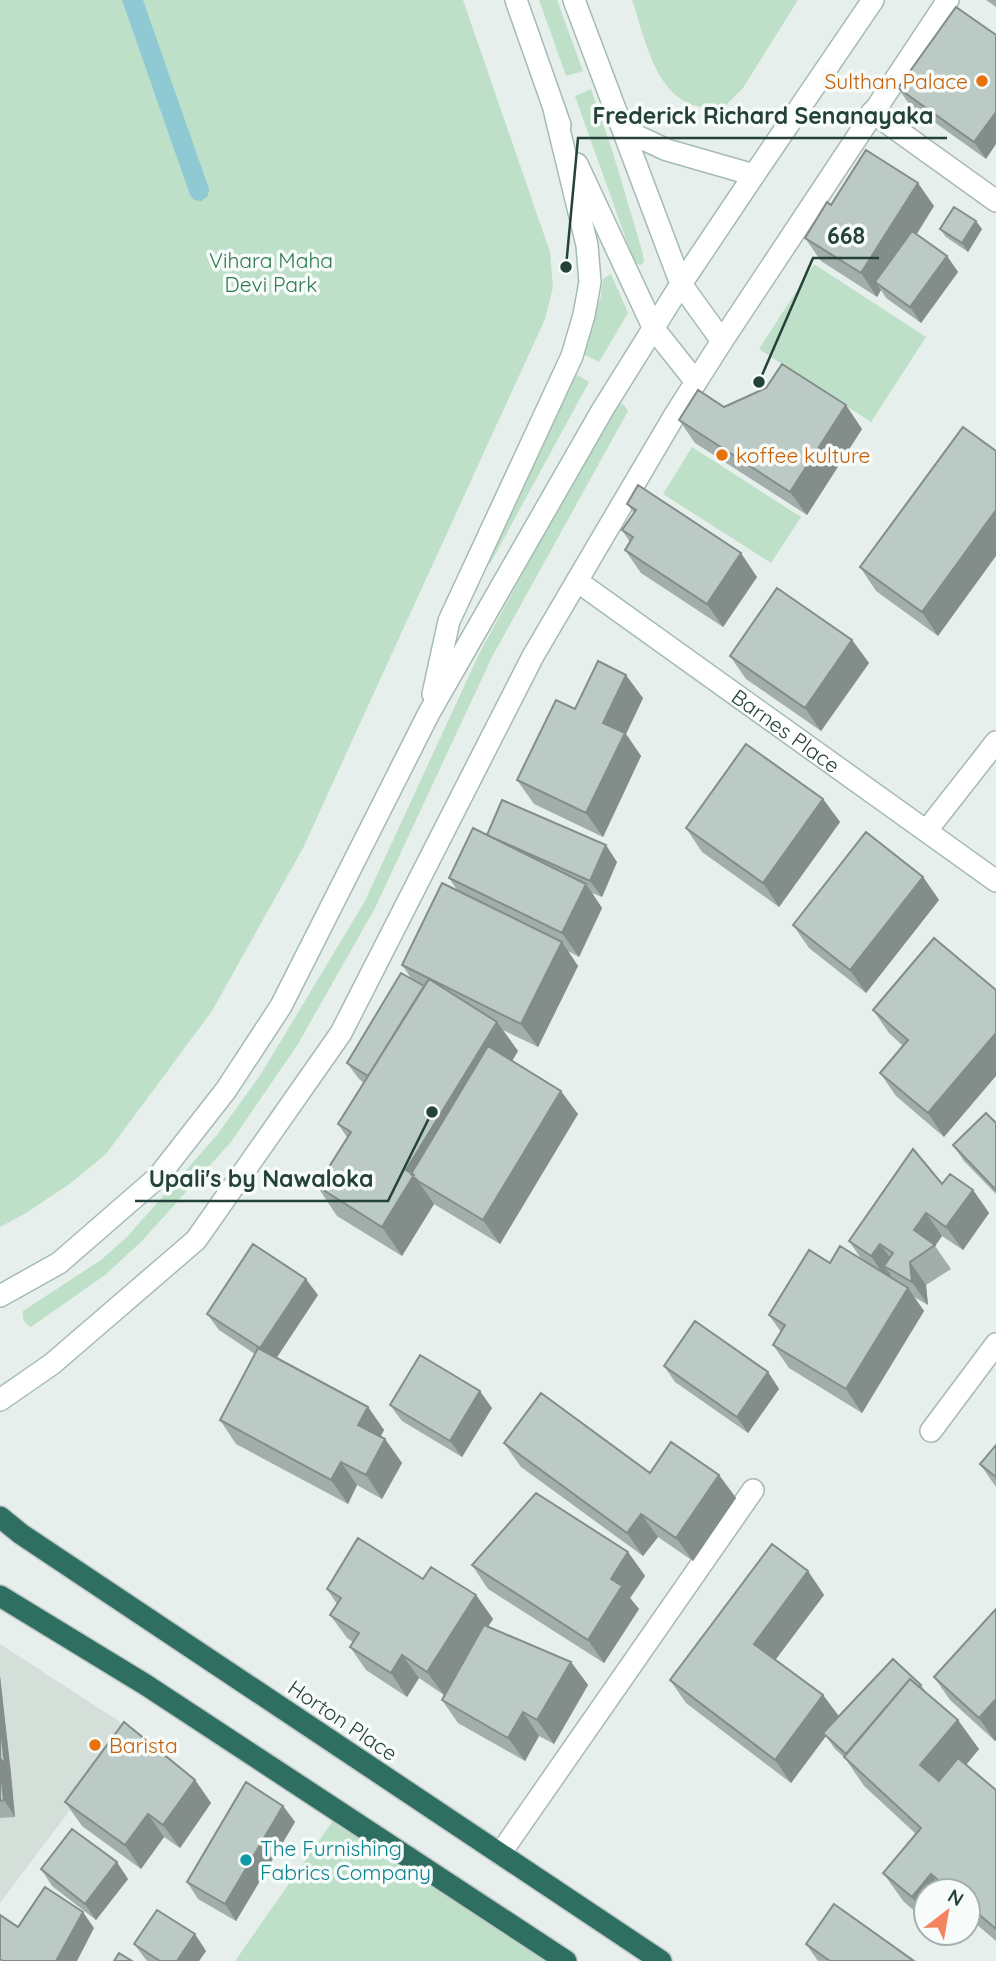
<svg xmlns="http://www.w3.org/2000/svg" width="996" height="1961" font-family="Quicksand,sans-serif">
<rect width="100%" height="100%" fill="#e6efeb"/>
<path fill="#d4dfda" d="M0,1644L131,1729L0,1903Z"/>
<path fill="#bfe0c8" d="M0,0H463L550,252L553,287L545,319L303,848L212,1011L106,1154L71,1183L26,1213L0,1227Z
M539,0H557L583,71L566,76Z
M632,0H798L743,88L724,107C717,107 708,108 701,107C655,99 645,37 632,0Z
M591,89L613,153L643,254L644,262L641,265L637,264L633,259L575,96Z
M814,264L926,337L871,422L759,349Z
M611,274L628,313L599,362L583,354L601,296L603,279Z
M574,373L589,382L490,564L484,561Z
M619,403L624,405L628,411L492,657L375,908L298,1044L231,1142L141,1242L105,1275L31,1327C24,1323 22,1319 23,1311L101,1260L127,1237L217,1135L261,1074L365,901L479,654L615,404Z
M692,447L801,517L771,563L663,494Z
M337,1815L551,1961H235Z"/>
<path fill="#8ec9d4" d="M122,0H143L209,189L208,196L201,201L194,200L190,195Z"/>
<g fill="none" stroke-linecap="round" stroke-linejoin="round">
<defs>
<path id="street" d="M872,112L996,201
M927,830L996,742
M931,1431L996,1344
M500,1854L753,1490"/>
<g id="secondary">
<path d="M516,0L560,125"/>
<path d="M574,0L681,284L722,341"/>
<path d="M624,130L667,150L754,175"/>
<path d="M577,164L654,329L696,382"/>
<path id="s1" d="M577,581L996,881"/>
<path d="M433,694L449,621L572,356L584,315L590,282L587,245L555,113"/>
<path d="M0,1296L59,1263L158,1177L226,1090L281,1006L429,713L603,409L681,284L754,175L873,0"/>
<path d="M0,1400L52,1364L196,1240L341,1033L533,656L577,581L673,418L722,341L948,0"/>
</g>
<path id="highway" d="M0,1517L21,1534L661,1961
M0,1596L146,1685L566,1961"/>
</defs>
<use href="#street" stroke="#a8b8b2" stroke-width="24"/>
<use href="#secondary" stroke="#a4bbb3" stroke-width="24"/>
<use href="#highway" stroke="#c2cac8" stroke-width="24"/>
<use href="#street" stroke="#fff" stroke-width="21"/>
<use href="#secondary" stroke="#fff" stroke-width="21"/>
<use href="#highway" stroke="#2f6f62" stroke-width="21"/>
</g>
<path fill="#a1aea9" d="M986,0H996V7Z
M996,35L986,159L909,104L898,88Z
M831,205L934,206L917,234L947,256L958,272L921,323L886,298L881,290L877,297L821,261L805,238Z
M940,229H982L968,252L946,237Z
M724,407L862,429L807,515L695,443L679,420Z
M963,427L938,636L876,591L860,567Z
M627,504L757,577L723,627L641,573L625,550L630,542L622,530L634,513Z
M852,640L869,663L821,731L746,679L730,656Z
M643,698L626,734L641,756L603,837L534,804L517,780L575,709Z
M823,799L840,822L779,907L702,852L686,828Z
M487,835L617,862L602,897L592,893L602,908L579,957L568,951L578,966L538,1047L503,1030L518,1051L512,1061L578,1114L500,1244L434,1204L402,1256L337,1216L317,1186L347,1137L338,1124L364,1083L359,1079L347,1063L411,978L402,965L457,890L449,878Z
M923,877L939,900L866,993L809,948L793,925Z
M934,938L944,1137L896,1096L880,1073L903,1046L889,1033L873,1010Z
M996,1123V1194L964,1161L953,1145Z
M942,1184L973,1190L989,1213L963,1250L942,1236L935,1246L951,1269L926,1285L928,1305L914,1297L924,1311L862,1413L789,1368L773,1345L781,1332L769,1315L830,1263L862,1260L849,1241Z
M318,1295L276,1358L368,1407L384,1430L380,1437L385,1439L402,1463L382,1499L357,1485L348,1504L236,1444L220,1420L255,1354L219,1330L207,1314Z
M664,1366L768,1372L779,1389L748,1433L675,1382Z
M390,1405L492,1408L462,1457L402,1421Z
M504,1443L650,1473L719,1475L736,1498L693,1561L658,1537L643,1556L521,1467Z
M996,1445V1487L980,1464Z
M628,1552L645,1576L630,1598L639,1609L604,1663L488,1589L472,1565Z
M808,1571L824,1595L775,1660L823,1695L839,1716L921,1685L927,1694L979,1749L966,1765L996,1790V1941L968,1917V1891H926V1921L904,1902L883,1873L916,1834L864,1786L845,1758L835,1749L826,1736L791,1783L686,1703L670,1680Z
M423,1579L476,1595L493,1619L487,1627L571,1662L588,1685L554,1744L539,1736L525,1761L458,1723L442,1700L444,1695L419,1678L407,1697L366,1670L350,1647L353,1642L347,1638L330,1615L337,1604L327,1589Z
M996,1609V1740L995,1741L950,1700L934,1677Z
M0,1676L15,1817L0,1818Z
M195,1780L211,1803L180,1848L164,1837L141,1869L82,1826L65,1802Z
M283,1806L295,1822L236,1921L198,1899L187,1882Z
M41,1869L128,1879L96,1920L52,1886Z
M134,1944L206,1951L199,1961H147Z
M806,1944L914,1961H818Z"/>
<path fill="#838d89" d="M996,112V144L986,159L974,142Z
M918,183L934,206L883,287L875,282L881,290L877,297L861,273Z
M976,221L982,229L968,252L962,243Z
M947,256L958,272L921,323L910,307Z
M846,405L862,429L807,515L790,492Z
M996,510V556L938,636L922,612Z
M741,553L757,577L723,627L707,604Z
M852,640L869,663L821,731L805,708Z
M626,675L643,698L626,734L641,756L603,837L586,813L603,723Z
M823,799L840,822L779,907L763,883Z
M606,845L617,862L602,897L590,881Z
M923,877L939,900L866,993L850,970Z
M586,884L602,908L579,957L562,933Z
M562,942L578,966L538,1047L521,1024Z
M497,1022L518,1051L432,1190L418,1181L434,1204L402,1256L382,1227L406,1170Z
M996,1033V1076L944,1137L928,1113Z
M561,1091L578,1114L500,1244L483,1220Z
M973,1190L989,1213L963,1250L946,1227Z
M926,1213L942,1236L935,1246L914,1230Z
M880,1244L897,1267L884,1266L891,1275L887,1280L871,1256Z
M910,1262L926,1285L928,1305L912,1282Z
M306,1279L318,1295L272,1365L260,1348Z
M908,1288L924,1311L862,1413L846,1389Z
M768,1372L779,1389L748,1433L737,1417Z
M480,1391L492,1408L462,1457L450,1441Z
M368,1407L384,1430L374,1449L358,1425Z
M385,1439L402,1463L382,1499L366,1475Z
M341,1462L357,1485L348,1504L331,1480Z
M719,1475L736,1498L693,1561L676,1538Z
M641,1514L658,1537L643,1556L627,1533Z
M628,1552L645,1576L630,1598L639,1609L604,1663L588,1640L611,1579Z
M808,1571L824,1595L770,1667L754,1644Z
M476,1595L493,1619L444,1695L427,1672Z
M402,1655L419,1678L407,1697L391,1673Z
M571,1662L588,1685L554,1744L537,1720Z
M0,1676L11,1773L15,1817L4,1800L0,1764Z
M823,1695L840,1718L823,1733L826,1736L791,1783L775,1760Z
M996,1699V1740L995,1741L979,1718Z
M523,1712L539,1736L525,1761L508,1738Z
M958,1720L979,1749L941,1795L920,1765Z
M195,1780L211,1803L180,1848L163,1825Z
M283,1806L295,1822L236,1921L225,1904Z
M148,1814L164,1837L141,1869L125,1845Z
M117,1862L128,1879L96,1920L85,1904Z
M931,1874L943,1891H926V1917L912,1897Z
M83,1912L94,1928L77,1961H56Z
M195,1934L206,1951L199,1961H177Z"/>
<path fill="#bbcac4" stroke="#838d89" stroke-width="2" d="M956,7L996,35V112L974,142L898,88Z
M866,150L918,183L861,273L805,238L827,202L831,205Z
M954,207L976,221L962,243L940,229Z
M912,231L947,256L910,307L875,282Z
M782,364L846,405L790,492L679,420L698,390L724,407L766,388Z
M963,427L996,451V510L922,612L860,567Z
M638,485L741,553L707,604L625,550L633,537L622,530L636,510L627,504Z
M777,588L852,640L805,708L730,656Z
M598,661L626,675L603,723L625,733L586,813L517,780L556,700L575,709Z
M746,744L823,799L763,883L686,828Z
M502,800L606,845L590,881L487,835Z
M473,828L586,884L562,933L449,878Z
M866,832L923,877L850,970L793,925Z
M442,883L562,942L521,1024L402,965Z
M934,938L996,990V1033L928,1113L880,1073L908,1040L873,1010Z
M401,973L424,986L368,1076L347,1063Z
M429,979L497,1022L406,1170L414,1175L382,1227L317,1186L351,1132L338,1124Z
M488,1046L561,1091L483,1220L418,1181L411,1174Z
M986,1113L996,1123V1190L953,1145Z
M913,1149L942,1184L950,1174L973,1190L946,1227L926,1213L914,1230L935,1245L910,1262L912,1282L884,1266L893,1253L880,1244L871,1256L849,1241Z
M253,1244L306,1279L260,1348L207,1314Z
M840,1246L908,1288L846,1389L773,1345L785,1325L769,1315L809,1250L830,1263Z
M695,1321L768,1372L737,1417L664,1366Z
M258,1348L368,1407L358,1425L385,1439L366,1475L341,1462L331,1480L220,1420Z
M420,1355L480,1391L450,1441L390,1405Z
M541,1393L650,1473L671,1442L719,1475L676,1538L641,1514L627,1533L504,1443Z
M996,1445V1477L980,1464Z
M536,1493L628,1552L611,1579L622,1586L588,1640L472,1565Z
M358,1538L423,1579L431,1567L476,1595L427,1672L402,1655L391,1673L350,1647L359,1633L330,1615L341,1598L327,1589Z
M772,1544L808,1571L754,1644L823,1695L775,1760L670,1680Z
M996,1609V1699L979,1718L934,1677Z
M484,1625L571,1662L537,1720L523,1712L508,1738L442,1700Z
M893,1659L921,1685L919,1687L910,1679L846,1754L823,1733Z
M910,1679L958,1720L920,1765L939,1781L958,1758L996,1790V1929L968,1905V1891H951L931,1874L912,1897L883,1873L921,1828L844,1757Z
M0,1721L5,1765L0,1758Z
M124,1722L195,1780L163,1825L148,1814L125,1845L65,1802Z
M0,1764L4,1800L0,1801Z
M246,1782L283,1806L225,1904L187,1882Z
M72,1829L117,1862L85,1904L41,1869Z
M45,1887L83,1912L56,1961H3L0,1959V1915L18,1927Z
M834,1904L914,1961H830L806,1944Z
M157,1910L195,1934L177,1961H160L134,1944Z
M119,1953L132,1961H114Z"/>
<g fill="#e8710a" stroke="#f7fbf9" stroke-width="2.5">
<circle cx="982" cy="81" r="7"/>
<circle cx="722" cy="455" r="7"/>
<circle cx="95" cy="1745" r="7"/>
</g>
<circle fill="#0f9aa8" stroke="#f7fbf9" stroke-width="2.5" cx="246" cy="1860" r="7"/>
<g text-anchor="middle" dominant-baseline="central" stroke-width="7" stroke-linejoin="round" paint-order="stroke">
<g font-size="21" fill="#c56008" stroke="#f7fbf9" text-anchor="start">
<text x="968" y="81" text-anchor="end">Sulthan Palace</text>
<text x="736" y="455">koffee kulture</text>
<text x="109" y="1745">Barista</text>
</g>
<g font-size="21" fill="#2d7a4b" stroke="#f7fbf9">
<text x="271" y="260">Vihara Maha<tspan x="271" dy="24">Devi Park</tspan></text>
</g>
<g font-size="21" fill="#24423a" stroke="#f7fbf9">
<text stroke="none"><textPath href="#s1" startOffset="257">Barnes Place</textPath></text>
<text transform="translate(343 1720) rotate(34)">Horton Place</text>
</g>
<g font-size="21" fill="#0d838f" stroke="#f7fbf9" text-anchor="start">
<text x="260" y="1848">The Furnishing<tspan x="260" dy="24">Fabrics Company</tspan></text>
</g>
</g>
<path fill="none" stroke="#24423a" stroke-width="2.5" d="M566 267L578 138H947M759 382L813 258H879M432 1112L388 1201H135"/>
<g fill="#24423a" stroke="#f7fbf9" stroke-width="2.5">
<circle cx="566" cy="267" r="7"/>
<circle cx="759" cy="382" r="7"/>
<circle cx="432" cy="1112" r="7"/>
</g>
<g font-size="23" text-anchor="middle" font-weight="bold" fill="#24423a" stroke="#f7fbf9" stroke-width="7" stroke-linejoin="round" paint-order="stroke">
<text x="763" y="124">Frederick Richard Senanayaka</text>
<text x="846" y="244">668</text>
<text x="261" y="1187">Upali's by Nawaloka</text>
</g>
<g transform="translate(947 1912) rotate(31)"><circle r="33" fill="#f7fbf9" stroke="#a3b1ad" stroke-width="2"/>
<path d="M0-5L12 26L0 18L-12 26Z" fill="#f4845f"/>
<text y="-10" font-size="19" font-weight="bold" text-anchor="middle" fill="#24423a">N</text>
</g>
</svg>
